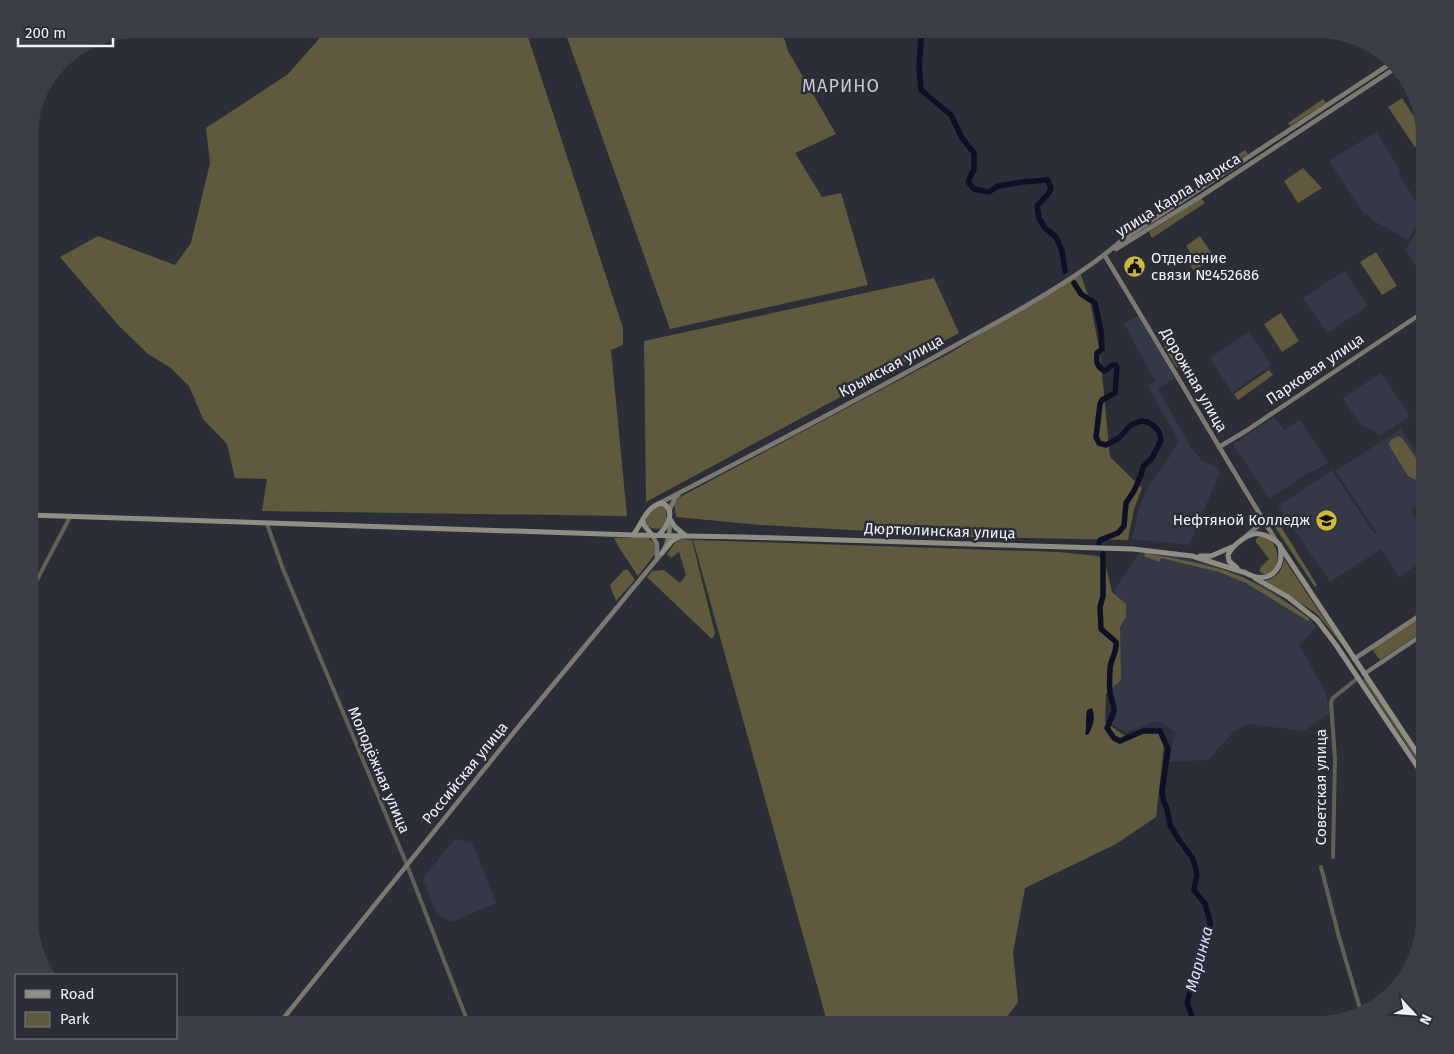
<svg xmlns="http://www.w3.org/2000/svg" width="1454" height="1054" font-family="'Fira Sans',sans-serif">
<rect width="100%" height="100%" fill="#2c2e37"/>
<path fill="#353947" d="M1376,132L1400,170L1399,174L1423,213L1408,240L1376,222H1374L1367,213L1365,215L1329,161Z
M1425,215V265L1418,270L1405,251Z
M1345,271L1368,306L1327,333L1303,298Z
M1139,315L1175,378L1158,389L1190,446L1202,461L1217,467L1220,472L1189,545L1132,539L1139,509L1147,488L1165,464L1179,441L1148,386L1155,381L1124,324Z
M1249,332L1271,365L1232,393L1210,358Z
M1381,373L1410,416L1381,435L1360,424L1343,398Z
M1274,417L1284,430L1300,420L1328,462L1314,471H1311L1269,499L1233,444Z
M1401,429L1425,466V501L1411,510L1425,533V559L1400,577L1381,549L1330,582L1278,506L1332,470L1374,533H1377L1336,471Z
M1140,552L1174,555L1218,566L1265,586L1300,610L1317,626L1299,645L1325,691L1330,713L1304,731L1247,724L1234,731L1208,760L1167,762L1176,732L1158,721L1125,732L1110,723L1115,589Z
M455,839L472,843L496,903L452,922L437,915L423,878Z"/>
<path fill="#5f5a3d" d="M324,29H531L526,31L623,328V345L611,350L627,516L262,511L267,479L235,478L227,444L203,419L189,386L171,368L148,354L120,327L60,257L98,236L175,265L191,243L210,163L206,128L287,75L318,40Z
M564,29H781L788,51L836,134L795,153L822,197L841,193L868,285L670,329Z
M1402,98L1424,132L1425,140L1415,147L1388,107Z
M1323,99L1326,103L1290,126L1288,123Z
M1245,150L1248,154L1214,174L1211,171Z
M1303,168L1322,188L1298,203L1284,181Z
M1201,198L1205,203L1152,238L1149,232Z
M1200,236L1214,257L1194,271L1184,257L1190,252L1186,246Z
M1376,252L1397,286L1382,295L1360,262Z
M1080,273L1090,301L1100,353L1110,457L1142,488L1134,509L1128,540L971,537L761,525L676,517L674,503L680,497L950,353Z
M934,278L959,333L646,502L644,341Z
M1281,313L1299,341L1282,352L1264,324Z
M1171,343L1184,364L1177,368L1164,347Z
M1269,370L1273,375L1238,400L1234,394Z
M1399,436L1403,439L1424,470L1425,474L1418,481L1408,476L1390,447L1389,443L1392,439Z
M660,504L664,506C668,514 667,522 660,529L651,528L647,525C644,514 652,510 660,504Z
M1259,537C1286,536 1281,586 1260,572V568L1269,559L1256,542V539Z
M614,538H649L655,545V554L638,576L620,549Z
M682,539L692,540L715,634L712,639L647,577L652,571L664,570L680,583L686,575L679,552L671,558L667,554L675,543Z
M693,540L1059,552L1097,556L1104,558L1112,592L1126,604V617L1120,627L1121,680L1106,694L1105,722L1125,736C1144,728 1146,726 1165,736L1156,817L1116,844L1025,888L1013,953L1018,1002L1001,1025H828Z
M1284,559L1318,610L1341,642V643L1317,614L1284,592L1264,581C1276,579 1283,570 1284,559Z
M624,570H628L635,580L616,601L610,585Z
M1425,614V630L1380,660L1372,649Z
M1363,679H1365L1425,770V772Z"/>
<path fill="#625d40" d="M1275,517L1317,585L1315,587L1271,521Z
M1145,553C1170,557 1195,562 1220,569C1252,578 1283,599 1310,619L1308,621L1246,583L1219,572L1161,558L1159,562L1144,556Z"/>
<path fill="#0e1126" d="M1092,708C1096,718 1093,726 1088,735L1085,734C1087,726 1085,719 1087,710Z"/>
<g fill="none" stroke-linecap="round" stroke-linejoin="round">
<path stroke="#0e1126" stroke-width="5.5" d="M922,29L919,66L921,90L951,115L962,138L974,153V169L968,182L974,189L989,192L998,186L1022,182L1048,180L1051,189L1048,194L1037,206L1039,218L1045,228L1056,237L1062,251L1065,271
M1074,283L1081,294L1095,303L1101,331L1102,349L1097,353C1096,362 1097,367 1105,371L1112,365H1116L1117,368L1115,393L1102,400L1100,404L1096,437L1099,443L1106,445L1119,438L1131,425L1141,421L1148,422L1154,426L1159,432L1161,440L1152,458L1143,467L1141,475L1134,491L1126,503L1124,526L1118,533L1100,540L1099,543
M1103,554V596L1100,607L1101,629L1116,642C1117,652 1111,659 1110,668C1110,675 1109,684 1110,692C1110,698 1114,703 1114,710C1113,717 1109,722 1107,728L1114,738L1120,741L1143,731H1160L1168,749L1162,792L1164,802L1167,809L1170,825L1177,837L1193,859L1197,874L1194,890L1205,904L1210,921V932L1201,952L1200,970L1191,988L1187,1003L1192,1016L1188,1023L1189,1025"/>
<path stroke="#605f5a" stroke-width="4" d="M267,524L283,569L407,865L469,1025
M29,595L70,517
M1333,857L1335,759L1331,702L1333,698L1358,678
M1321,867L1339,937L1362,1015"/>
<path stroke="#7b7972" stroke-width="4.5" d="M1116,249L1203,195L1397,67
M1105,256C1163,351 1218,447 1277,542
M1219,447L1246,431L1425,311
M658,504C758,452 858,400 956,345C989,327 1022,309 1054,289C1078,274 1101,259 1122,240L1393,62
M669,511L675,498L678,495
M652,535L657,544V557
M1246,536L1258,526L1262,517
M1354,659L1425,612
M1364,674L1425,633
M278,1025L519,726L662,553C669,542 670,532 670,519"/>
<path stroke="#8f8e85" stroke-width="5" d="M29,515L633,535L742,537L1133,549L1192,556L1246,573
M670,519L675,527L686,536
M643,520L644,525L652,535
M633,535C642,524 646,506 662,503C677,510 667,526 659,535
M662,553L672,541L681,536
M1200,556H1211L1232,547
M1237,568L1229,561L1228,555C1233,545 1248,532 1260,534C1267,535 1273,539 1278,543L1425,765
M1244,572C1268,586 1285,571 1280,545
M1255,578L1288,597L1317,620L1336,645L1425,778"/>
</g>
<defs>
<symbol id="civic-disc" viewBox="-11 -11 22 22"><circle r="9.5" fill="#cfb837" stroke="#2c2e37"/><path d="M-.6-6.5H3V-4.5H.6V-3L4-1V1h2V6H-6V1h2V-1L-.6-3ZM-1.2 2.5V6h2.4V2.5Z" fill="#111"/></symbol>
<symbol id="university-disc" viewBox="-11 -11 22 22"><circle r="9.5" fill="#cfb837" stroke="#2c2e37"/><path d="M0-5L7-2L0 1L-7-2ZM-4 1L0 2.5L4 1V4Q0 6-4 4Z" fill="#111"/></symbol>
</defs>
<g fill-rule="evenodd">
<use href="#civic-disc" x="1122" y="254" width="25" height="25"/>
<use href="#university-disc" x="1314" y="508" width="25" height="25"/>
</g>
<g text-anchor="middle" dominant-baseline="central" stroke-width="5" stroke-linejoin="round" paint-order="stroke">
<g font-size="15" fill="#eff1f7" stroke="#2c2e37">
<text transform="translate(1178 195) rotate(-32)">улица Карла Маркса</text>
<text transform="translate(891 366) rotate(-28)">Крымская улица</text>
<text transform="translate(1315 369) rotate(-34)">Парковая улица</text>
<text transform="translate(1194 380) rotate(60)">Дорожная улица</text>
<text transform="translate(940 531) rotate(2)">Дюртюлинская улица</text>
<text transform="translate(379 770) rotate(67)">Молодёжная улица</text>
<text transform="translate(465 773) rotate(-51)">Российская улица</text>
<text transform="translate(1321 787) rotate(-90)">Советская улица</text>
</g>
<g font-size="15" fill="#eff1f7" stroke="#2c2e37" text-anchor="start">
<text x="1151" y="258">Отделение<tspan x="1151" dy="17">связи №452686</tspan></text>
<text x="1310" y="520" text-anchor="end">Нефтяной Колледж</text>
</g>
<g font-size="16" font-style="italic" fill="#d7dfff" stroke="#2c2e37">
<text transform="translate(1199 959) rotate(-75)">Маринка</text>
</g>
<g font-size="18" letter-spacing="1" fill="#c4c7d2" stroke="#2c2e37">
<text x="841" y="86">МАРИНО</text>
</g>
</g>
<path d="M0 0H1454V1054H0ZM136 38H1318A98 98 0 0 1 1416 136V918A98 98 0 0 1 1318 1016H136A98 98 0 0 1 38 918V136A98 98 0 0 1 136 38Z" fill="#3c3e46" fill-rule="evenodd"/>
<rect x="15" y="974" width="162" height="65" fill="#2c2e37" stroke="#7a7c84"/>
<rect x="25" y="990" width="25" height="8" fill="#8f8e85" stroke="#7a7c84"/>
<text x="60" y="999" font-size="15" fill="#eff1f7">Road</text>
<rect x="25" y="1012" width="25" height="15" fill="#5f5a3d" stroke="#7a7c84"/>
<text x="60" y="1024" font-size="15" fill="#eff1f7">Park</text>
<g transform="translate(1414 1014) rotate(116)" stroke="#2c2e37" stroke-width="4" paint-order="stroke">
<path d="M0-4L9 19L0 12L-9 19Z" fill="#eff1f7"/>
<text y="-8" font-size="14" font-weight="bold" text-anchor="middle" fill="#eff1f7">N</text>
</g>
<path d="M18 38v8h95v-8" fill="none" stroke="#eff1f7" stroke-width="2.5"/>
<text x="25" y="38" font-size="15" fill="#eff1f7" stroke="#2c2e37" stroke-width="4" paint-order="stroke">200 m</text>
</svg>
